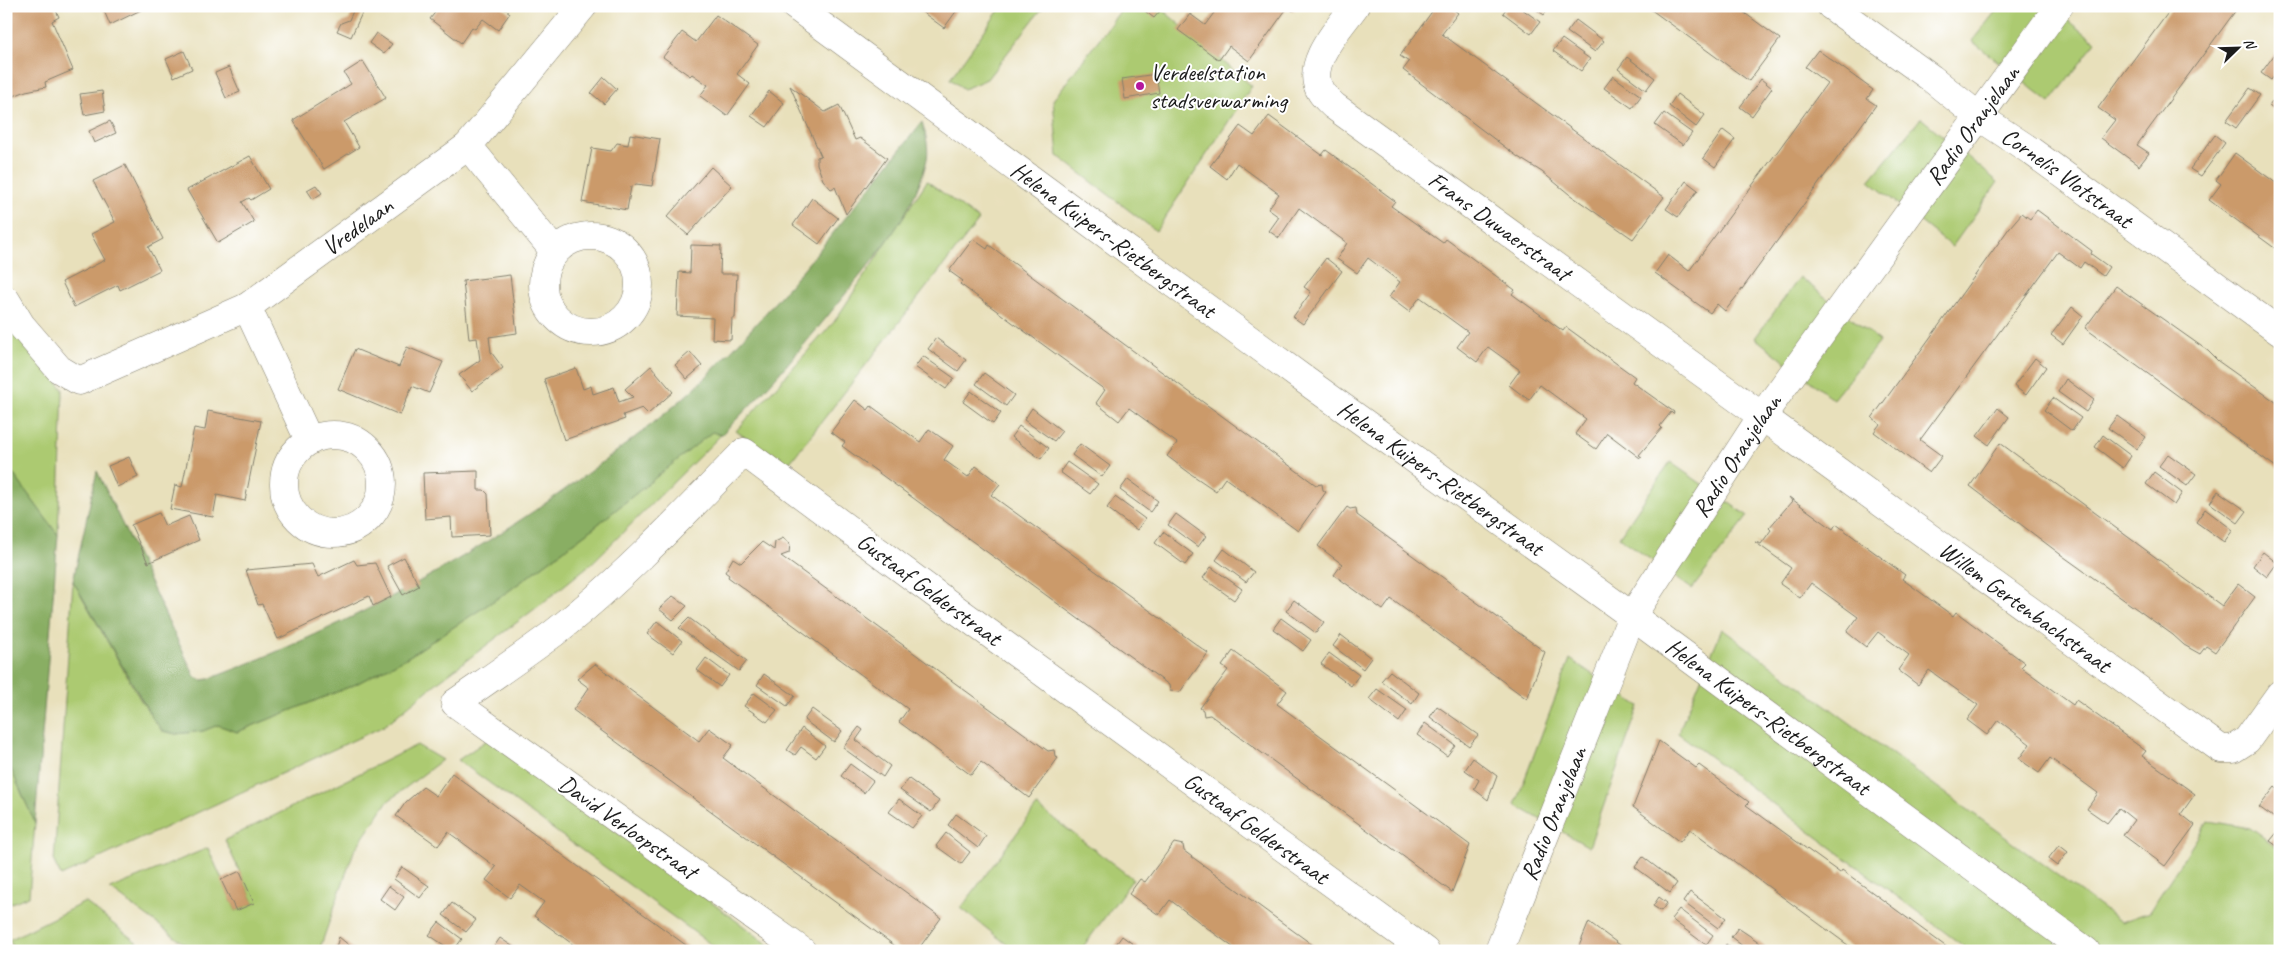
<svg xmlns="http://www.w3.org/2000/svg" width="2286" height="957" font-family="Caveat,sans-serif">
<rect width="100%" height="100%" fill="#fff"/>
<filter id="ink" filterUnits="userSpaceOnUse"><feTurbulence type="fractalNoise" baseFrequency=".02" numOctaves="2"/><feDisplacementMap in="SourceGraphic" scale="10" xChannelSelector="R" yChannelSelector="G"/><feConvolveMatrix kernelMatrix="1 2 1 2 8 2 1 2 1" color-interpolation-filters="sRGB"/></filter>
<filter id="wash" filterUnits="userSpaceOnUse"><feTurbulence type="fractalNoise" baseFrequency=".0096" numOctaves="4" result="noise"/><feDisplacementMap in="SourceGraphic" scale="20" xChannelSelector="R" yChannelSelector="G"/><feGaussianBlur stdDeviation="1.12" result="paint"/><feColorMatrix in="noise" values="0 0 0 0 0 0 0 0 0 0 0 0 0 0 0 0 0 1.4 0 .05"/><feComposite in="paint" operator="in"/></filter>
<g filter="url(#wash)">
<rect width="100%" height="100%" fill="#e8e0bb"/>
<path fill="#acca71" stroke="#647346" d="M1002,6H1044L987,79L964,89L950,79Z
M1124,6H1158L1252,86L1156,231L1058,156L1053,100Z
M2000,6H2050L2096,42L2050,103L1972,41Z
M1921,118L1998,182L1952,247L1869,181Z
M927,181L979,220L787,466L736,431L834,322Z
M1800,277L1880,341L1833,399L1755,338Z
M6,323L63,389L58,535L6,464Z
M713,431L721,435L593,562L540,605L439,681L384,726L61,876L54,862L73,581L140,699L162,731L176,734L203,731L218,725L237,732L354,685L408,657L510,590L592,529Z
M1670,462L1748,516L1692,589L1619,537Z
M1722,629L2121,922L2149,912L2208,821L2250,828L2280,849V951H1970L1678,733Z
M1570,659L1639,706L1589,847L1515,805Z
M490,738L777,951H720L458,760Z
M417,745L442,760L387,802L354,851L319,951H194L110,889L208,848L236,911L254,903L225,840Z
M6,758L35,823L29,896L6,905Z
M1037,806L1133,879L1080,951H1015L961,908Z
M85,902L148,951H15L9,940Z"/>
<path fill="#89ae63" stroke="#526540" d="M922,122C926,135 930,150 926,163C913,214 879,252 847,292C807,342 767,390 721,435L712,432L592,529L510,590L408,657L354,685L237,732L218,725L203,731L176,734L163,731L153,719L73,581L97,471L195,677L202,680L209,679C352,625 482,553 604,461C639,434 676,407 707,376C785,297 853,208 922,122Z
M6,464L58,535L35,823L6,758Z"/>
<g id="blocks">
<path fill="#cb9a6a" d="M6,6H54L59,17L52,21L73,70L45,82L46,87L26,91L9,98L6,94Z
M102,6H149L110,25Z
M440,6H501L510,13L498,30L483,19L475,29L472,27L461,43L430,19Z
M914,6H960L944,28Z
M1142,6H1160L1161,10L1154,18L1141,8Z
M1219,6H1296L1293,11L1288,7L1249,61L1229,46L1219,60L1178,30L1190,14L1205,25Z
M1436,6H1449L1458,13L1442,34L1664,197L1633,239L1569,194L1542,172L1518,157L1403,70L1409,62L1400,56Z
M1508,6H1518L1540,22L1531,34L1503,13Z
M1532,6H1551L1544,15Z
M1646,6H1735L1780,39L1749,81Z
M2173,6H2239L2137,145L2149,153L2139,166L2101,138L2115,120L2098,108Z
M354,9L362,13L351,37L337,31L341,23L349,20Z
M716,15L758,45L737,74L750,84L727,116L700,96L708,85L692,74L690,76L663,57L682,32L696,42Z
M1576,20L1604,41L1595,52L1567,32Z
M376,33L392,44L384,54L369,43Z
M1562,39L1590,59L1581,71L1553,51Z
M2280,47V69L2271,80L2261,73Z
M1818,50L1873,90L1867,99L1876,105L1737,296L1725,311L1717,304L1710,313L1655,273L1668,255L1689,271L1777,152L1827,83L1805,67Z
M184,51L192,69L174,77L166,59Z
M1627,57L1655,78L1646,90L1618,69Z
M363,61L386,98L344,122L359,147L324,169L293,120L351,84L344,73Z
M229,67L240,92L226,98L215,73Z
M1156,74L1159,93L1125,99L1122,79Z
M1613,76L1641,96L1632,108L1604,88Z
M604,77L617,89L604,104L591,93Z
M1761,79L1772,88L1752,116L1740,107Z
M790,86L825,112L839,105L855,140L860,138L887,158L846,214L835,187L831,189L823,180L817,164V157L821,156Z
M2250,88L2260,95L2236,128L2226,121Z
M102,91L105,111L84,115L80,94Z
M769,91L784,103L767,127L751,116Z
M2280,92V114L2269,106Z
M1677,94L1705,115L1696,127L1669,106Z
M1664,113L1692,133L1683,145L1655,125Z
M1269,116L1322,155L1326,150L1395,201L1391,206L1443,243L1446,239L1515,290L1512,294L1563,331L1566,327L1635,377L1632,382L1674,412L1673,414L1671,412L1660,426L1662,428L1639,455L1642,457L1640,458L1607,433L1596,449L1586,442L1575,434L1586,419L1540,385L1529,400L1522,395L1509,385L1520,370L1488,347L1477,362L1457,347L1468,332L1420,297L1409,312L1389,297L1400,282L1368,258L1357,273L1337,259L1347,243L1299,208L1279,238L1269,231L1279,217L1268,209L1279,194L1237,163L1227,179L1210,166L1240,126L1254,136Z
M110,121L116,133L94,143L89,131Z
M1723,130L1735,139L1715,167L1703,158Z
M630,134L660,139L652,186L636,184L631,187L627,210L582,202L592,148L611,151L617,143L628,145Z
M2215,135L2225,143L2201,176L2190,169Z
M2235,153L2280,186V252L2209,200L2221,184L2216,180Z
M250,156L269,189L251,200L249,198L242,202L254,222L218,243L187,190Z
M125,165L163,239L148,247L160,270L120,290L118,285L74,307L62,282L105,260L91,234L115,222L93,181Z
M711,167L732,186L688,235L667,217Z
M1686,181L1698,190L1678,217L1666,209Z
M316,185L322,193L313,199L307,190Z
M812,198L838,218L819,244L793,225Z
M2037,210L2092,251L2091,254L2109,267L2103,276L2084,262L2080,268L2058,252L1920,440L1942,456L1929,473L1874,432L1880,424L1872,418L2010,227L2022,213L2030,219Z
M973,239L987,249L989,245L1316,485L1322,484L1323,490L1326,492L1298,531L1225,478L1216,491L1191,474L1167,456L1177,443L1129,408L1119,421L1096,403L1105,390L960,284L963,281L949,271Z
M691,245L721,246L720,274H737L735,318H732L731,340L712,339L713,318L677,316L679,272L690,273Z
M1326,258L1342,271L1303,324L1293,317L1311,292L1304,287Z
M510,275L517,333L489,337L491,352L503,368L472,391L459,375L480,360L477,338L469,339L463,281Z
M2116,286L2208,351L2218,361L2280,405V470L2085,328Z
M2072,307L2083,316L2063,344L2051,335Z
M936,338L966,360L958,371L928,349Z
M407,347L443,362L429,393L412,386L400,415L338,389L355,349L399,367Z
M690,352L702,366L687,379L675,365Z
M923,356L954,378L946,389L915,367Z
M2035,358L2046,367L2026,395L2014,386Z
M651,366L673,392L648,414L642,408L623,415L625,419L564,440L544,379L576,368L583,389L591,386L593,394L614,387L619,402L633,397L625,389Z
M984,373L1014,395L1006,406L976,384Z
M2066,379L2094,400L2086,412L2058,392Z
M971,391L1001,413L993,424L963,402Z
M2053,398L2081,418L2072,431L2044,410Z
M855,400L868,410L871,406L920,442L929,429L953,446L944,460L968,477L976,466L1000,484L991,495L1208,653L1180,692L1170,691L1169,685L842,446L845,442L831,432Z
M1032,408L1062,431L1054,441L1024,420Z
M1998,408L2009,417L1989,445L1977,436Z
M208,411L261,421L245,501L217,495L213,517L170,509L175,485L182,487L194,428L205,430Z
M2117,416L2146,437L2137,449L2108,428Z
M1019,426L1049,448L1041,459L1011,437Z
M2103,435L2131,456L2123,468L2095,447Z
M2000,443L2222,606L2238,584L2255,597L2215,652L2206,646L2200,654L2184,645L2173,635L2060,554L1970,486Z
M1080,444L1110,466L1102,477L1072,455Z
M2168,454L2196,474L2187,486L2159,466Z
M129,457L138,477L117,487L108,466Z
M1067,462L1098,484L1090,494L1060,472Z
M478,471V490H484L488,494L490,535L452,537L451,517L425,519L423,473Z
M2154,472L2182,493L2174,505L2146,484Z
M1128,479L1158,501L1150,512L1120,490Z
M2218,491L2247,511L2238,523L2210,503Z
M1115,497L1145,519L1137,530L1107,508Z
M1789,497L1833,529L1836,524L1905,575L1902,579L1953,616L1956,612L2025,663L2021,667L2073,705L2076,700L2146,751L2142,756L2195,794L2181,814L2195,825L2165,866L2123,835L2134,820L2119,808L2107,823L2087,809L2098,793L2050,758L2039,773L2019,759L2030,744L1998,720L1987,735L1967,720L1978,705L1929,670L1918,685L1898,670L1909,655L1878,632L1866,647L1853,637L1847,632L1858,617L1811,583L1800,598L1780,584L1791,568L1755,542L1761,544L1771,530L1769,528L1792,501Z
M1347,507L1350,509L1356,508L1357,515L1545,652L1527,699L1391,599L1383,610L1334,575L1342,564L1318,546Z
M2205,509L2233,530L2224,542L2196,522Z
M159,513L165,526L189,516L199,540L148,563L131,525Z
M1176,514L1206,536L1198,547L1168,525Z
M1163,532L1193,554L1185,565L1155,543Z
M783,538L790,544L789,553L781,556L1048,751L1054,750L1055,756L1058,758L1029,798L981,762L971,775L899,722L908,709L728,577L729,575L725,572L733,558L741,563L762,542L774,550L775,542Z
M1224,549L1254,572L1246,582L1216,560Z
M2263,552L2277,563L2267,577L2253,566Z
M404,557L419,586L403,595L387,566Z
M354,560L357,565L375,563L391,597L373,606L369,596L278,639L262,604L258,605L246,570L312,564L318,577Z
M1211,567L1242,589L1234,600L1203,578Z
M673,596L687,606L673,620L659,609Z
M1294,600L1324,622L1316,633L1286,611Z
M689,618L747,661L739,671L679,628Z
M1281,618L1311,640L1303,651L1273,629Z
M657,621L682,641L673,653L647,634Z
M1341,635L1371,658L1363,669L1333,646Z
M1233,651L1287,691L1277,704L1470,845L1452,892L1210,715L1204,716L1203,710L1200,708L1228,670L1222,666Z
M1329,653L1359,675L1351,686L1321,664Z
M706,658L729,675L720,687L697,670Z
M595,664L699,741L709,728L733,745L723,758L941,918L917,951H902L573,710L589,688L577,679Z
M1390,671L1419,693L1412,704L1381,681Z
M764,674L795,696L787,706L757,685Z
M1377,689L1407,710L1399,722L1369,699Z
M754,693L777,710L767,722L744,706Z
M1437,706L1478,735L1469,746L1430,717Z
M812,709L842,731L834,742L804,720Z
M1425,723L1455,745L1447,756L1417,735Z
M859,727L863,730L856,740L890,766L883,777L843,748Z
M802,728L825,746L816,758L801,747L795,755L787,750Z
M1659,741L1696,768L1699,765L1749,802L1746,805L1840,873L1842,870L1952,951H1856L1690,829L1680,842L1633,807Z
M1473,758L1497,776L1488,800L1474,789L1479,780L1465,770Z
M850,764L873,781L864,793L841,776Z
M452,773L501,810L694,951H582L534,916L544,902L520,885L510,898L486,880L496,867L448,832L438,846L396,816L406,802L423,787L436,796Z
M909,779L939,801L931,812L900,790Z
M2275,787L2280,791V822L2259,807Z
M899,799L922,816L912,828L889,812Z
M956,814L986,836L978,848L948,825Z
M2280,829V848L2270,841Z
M946,833L970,852L961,864L936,846Z
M1174,843L1183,845L1184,851L1321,951H1238L1170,900L1159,915L1129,894L1140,879L1145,882Z
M2059,845L2068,852L2057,866L2048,859Z
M1643,857L1677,883L1670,893L1635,867Z
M402,867L429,886L420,898L394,879Z
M240,871L254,903L236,911L221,880Z
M389,886L404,897L395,910L380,899Z
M1690,892L1726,918L1718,928L1683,902Z
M1659,897L1667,903L1661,911L1653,906Z
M452,903L476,920L466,932L443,915Z
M1679,909L1713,935L1706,945L1671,919Z
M439,922L462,939L453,951L429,935Z
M1589,922L1628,951H1577Z
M1738,928L1756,940L1770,951H1749L1731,937Z
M1122,936L1137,947L1142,951H1119L1114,947Z
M339,937L356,951H335Z
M500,938L512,946L519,951H491Z
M1726,944L1735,951H1722Z"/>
</g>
</g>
<g filter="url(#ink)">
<use href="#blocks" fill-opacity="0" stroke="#827e6c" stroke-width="1"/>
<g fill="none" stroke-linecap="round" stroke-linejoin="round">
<defs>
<g id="minor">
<path id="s1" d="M795,6L1302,378L1632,616L2086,951"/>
<path id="s2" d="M1355,6C1340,27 1303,65 1321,92C1324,97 1330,102 1334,106L2221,749H2233L2247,740L2280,694"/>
<path id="s3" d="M1831,6L1931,78L1978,116L2031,151L2280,332"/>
<path d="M468,146L555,252"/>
<circle cx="591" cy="284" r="48"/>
<path id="s4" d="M6,300L21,325L59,369L79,381L247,307L468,146L583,6"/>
<path d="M247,307L309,440"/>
<circle cx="333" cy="484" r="49"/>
<path id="s5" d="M802,951L455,703C488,680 522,657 554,633C623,579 683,515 744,452L953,607L1425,951"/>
<path id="s6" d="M1499,951L1632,616L1762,416L2059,6"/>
</g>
</defs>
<use href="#minor" stroke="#827e6c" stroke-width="29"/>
<use href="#minor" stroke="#fff" stroke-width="28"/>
</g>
</g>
<circle fill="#b5179e" stroke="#fff" stroke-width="2" cx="1140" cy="86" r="5"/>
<g text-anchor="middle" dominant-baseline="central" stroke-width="4" stroke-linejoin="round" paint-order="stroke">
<g font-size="24" fill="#1c1c1c" stroke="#fff" text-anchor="start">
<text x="1150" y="72">Verdeelstation<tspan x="1150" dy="28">stadsverwarming</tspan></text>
</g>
<g font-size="24" fill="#1c1c1c" stroke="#fff">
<text stroke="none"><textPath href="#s6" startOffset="958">Radio Oranjelaan</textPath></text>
<text stroke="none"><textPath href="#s3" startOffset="292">Cornelis Vlotstraat</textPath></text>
<text stroke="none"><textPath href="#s2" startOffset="322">Frans Duwaerstraat</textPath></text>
<text stroke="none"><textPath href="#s4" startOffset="431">Vredelaan</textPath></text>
<text stroke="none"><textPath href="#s1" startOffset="395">Helena Kuipers-Rietbergstraat</textPath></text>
<text stroke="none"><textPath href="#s6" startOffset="552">Radio Oranjelaan</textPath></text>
<text stroke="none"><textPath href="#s1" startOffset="800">Helena Kuipers-Rietbergstraat</textPath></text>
<text stroke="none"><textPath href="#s5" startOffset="1041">Gustaaf Gelderstraat</textPath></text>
<text stroke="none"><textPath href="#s2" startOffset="971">Willem Gertenbachstraat</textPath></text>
<text stroke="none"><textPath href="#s1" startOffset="1205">Helena Kuipers-Rietbergstraat</textPath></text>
<text stroke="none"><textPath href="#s6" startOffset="148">Radio Oranjelaan</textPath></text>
<text transform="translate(628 827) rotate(35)">David Verloopstraat</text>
<text stroke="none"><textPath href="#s5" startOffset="1446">Gustaaf Gelderstraat</textPath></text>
</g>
</g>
<rect width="2286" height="957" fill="none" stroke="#fff" stroke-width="25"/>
<g transform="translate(2238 48) rotate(67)" stroke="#ffffff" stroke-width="4" paint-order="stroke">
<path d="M0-4L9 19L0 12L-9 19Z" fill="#1c1c1c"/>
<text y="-8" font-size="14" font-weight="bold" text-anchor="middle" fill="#1c1c1c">N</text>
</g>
</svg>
